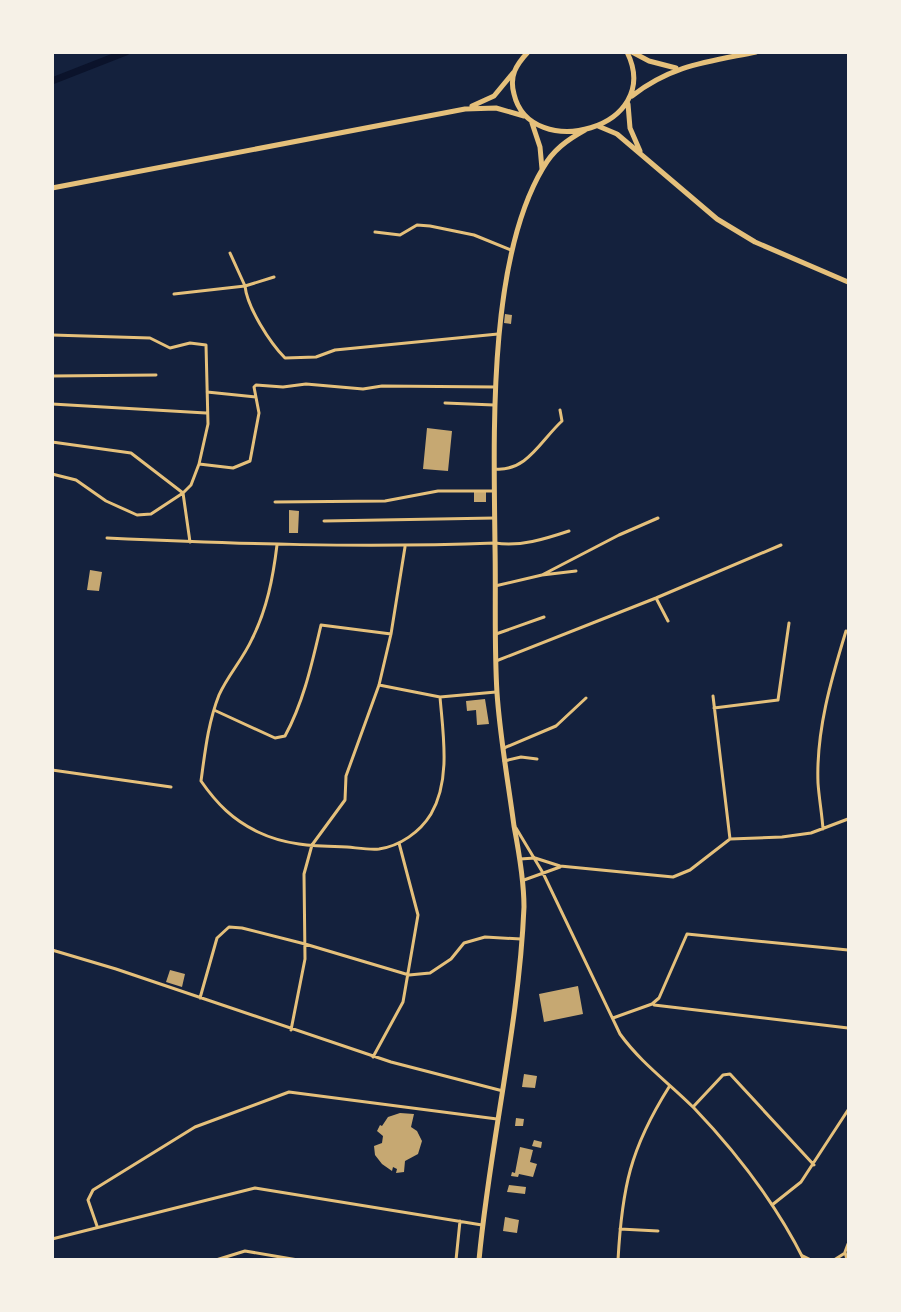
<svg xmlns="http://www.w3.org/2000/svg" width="901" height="1312" font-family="Figtree,sans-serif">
<rect width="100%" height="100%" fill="#14213d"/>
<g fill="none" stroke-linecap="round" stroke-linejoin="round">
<path stroke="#0b132b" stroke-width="7" d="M52,81L126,52"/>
</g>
<path fill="#c6a872" d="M505,314L512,315L511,324L504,323Z
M427,428L452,431L448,471L423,469Z
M474,492H486V502H474Z
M289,510L299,511L298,533H289Z
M90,570L102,572L99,591L87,590Z
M485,699L489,724L477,725L476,710L467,711L466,701Z
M170,970L185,974L182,987L166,982Z
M578,986L583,1014L544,1022L539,994Z
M524,1074L537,1076L535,1088L522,1087Z
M400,1113L414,1114L411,1127L417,1131L422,1141L418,1154L405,1161L404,1172L396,1173L397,1169L393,1167L392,1171L382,1164L375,1155L374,1146L382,1143L383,1136L377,1131L380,1125L382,1126L388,1117Z
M516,1118L524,1119L523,1126H515Z
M534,1140L542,1142L541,1148L532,1146Z
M520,1147L533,1150L530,1162L537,1164L533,1177L519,1174L518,1177L511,1176L512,1172L515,1173Z
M509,1185L526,1187L525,1194L507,1192Z
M505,1217L519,1220L517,1233L503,1231Z"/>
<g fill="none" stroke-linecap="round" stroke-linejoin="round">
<path stroke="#e5c07b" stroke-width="3" d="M375,232L400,235L417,225L430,226L474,235L511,250
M230,253L245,286L274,277
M174,294L245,286C247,307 270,343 285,358L316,357L335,350L498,334
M52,335L150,338L170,348L190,343L206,345L208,424L199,464
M52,376L156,375
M207,392L256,397
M445,403L494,405
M52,404L206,413
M52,442L131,453L183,493L190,542
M495,469C527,472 541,440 562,421L560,410
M52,474L76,480L106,501L137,515L151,514L183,493L191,485L199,464L233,468L250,461L259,413L254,387L256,385L283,387L306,384L363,389L382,386L496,387
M275,502L385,501L438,491H493
M324,521L495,518
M107,538C237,544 365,548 495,543C520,547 545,539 569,531
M277,545C273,578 267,609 252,639C243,659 228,675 219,695C208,723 205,752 201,781C217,804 233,820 258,832C287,846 316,846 347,847C358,848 370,850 379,849C400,846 420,832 431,814C451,780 443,734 440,697
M542,575L619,535L658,518
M495,586L542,575L576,571
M656,598L668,621
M496,634L544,617
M496,661L656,598L781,545
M379,685L440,697L496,692
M713,696L730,839
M714,708L778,700L789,623
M214,710L275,738L285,736C304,701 312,663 321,625L391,634
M504,748L556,726L586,698
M504,761L521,757L537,759
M52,770L171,787
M516,828L543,873L620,1034C641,1063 669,1083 694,1108C737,1153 776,1204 804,1260
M823,829C822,814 819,798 818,783C816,731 831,680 846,631
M520,859L535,858L560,866L673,877L690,870L730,839L782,837L811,833L848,819
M524,880L560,867
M52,950L116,969L391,1062L503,1091
M200,998L217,938L229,927L242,928L305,944L409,975L430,973L451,959L464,943L485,937L521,939
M654,1005L848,1028
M613,1018L652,1004L659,998L687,934L848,950
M291,1030L305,959L304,874L312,845L345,800L346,776L379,685L391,634L405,547
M373,1057L403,1002L418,915L399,843
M693,1107L723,1075L730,1074L814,1165
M772,1205L801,1182L848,1110
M97,1226L88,1200L93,1190L195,1127L289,1092L497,1119
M620,1229L658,1231
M52,1239L255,1188L482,1225
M803,1256L811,1260
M216,1260L245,1251L298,1260
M456,1260L460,1221
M618,1260C622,1188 630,1149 669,1087
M834,1260L845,1253
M847,1260L845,1252L848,1244"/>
<path stroke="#e5c07b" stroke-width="5" d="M528,52C516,65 509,76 514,94C530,163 665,129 627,52
M632,52L649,61L676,68
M632,96C672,65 707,62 756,52
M628,104L630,128L640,151
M472,106L494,96L513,73
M532,123L540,147L542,169
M598,126L617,134L717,219L755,242L848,282
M52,188L465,109L496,108L524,116
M479,1260C490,1142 519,1025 524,907C524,880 519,852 514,826C508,781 500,737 497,693C494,644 496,595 495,547C494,439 487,262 543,168C553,150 567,140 585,130"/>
</g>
<rect width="901" height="1312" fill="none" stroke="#f6f1e7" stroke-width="108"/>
</svg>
